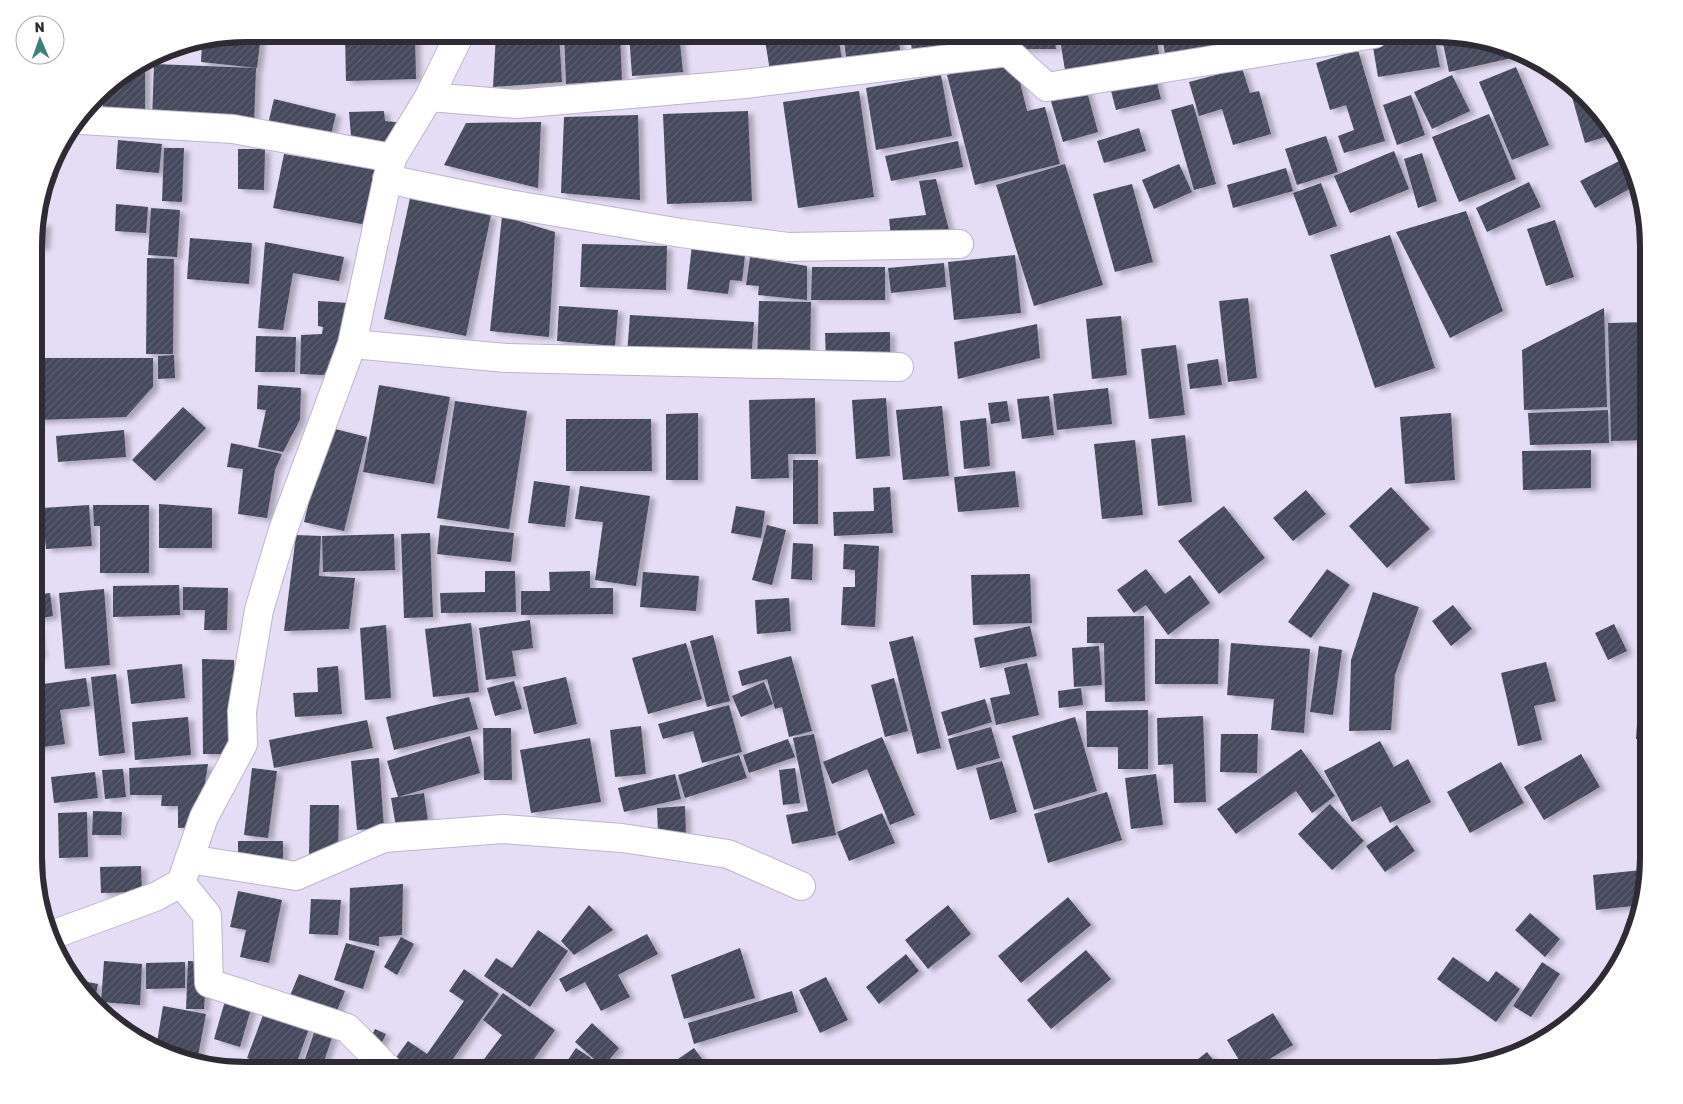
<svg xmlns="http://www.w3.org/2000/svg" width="1683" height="1104" font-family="Rubik,sans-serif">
<defs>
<pattern id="building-hatch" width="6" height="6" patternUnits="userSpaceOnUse" patternTransform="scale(1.25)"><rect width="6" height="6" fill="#45485c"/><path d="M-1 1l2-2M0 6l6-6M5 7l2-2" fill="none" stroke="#5e6070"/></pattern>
<filter id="shadow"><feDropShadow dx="5.5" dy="3" stdDeviation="2.5" flood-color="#0004"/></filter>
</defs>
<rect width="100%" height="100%" fill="#e5ddf5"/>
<path fill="url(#building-hatch)" filter="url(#shadow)" d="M246,34H261L257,68L201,62L202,42L215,40L239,43L240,35Z
M345,34H415L416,79L346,81Z
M496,34H559L562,82L493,87Z
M564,34H620L622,80L566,84Z
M629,34H679L683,72L632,76Z
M764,34H838L843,67L771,77Z
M843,34H898L901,58L847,64Z
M910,34H959L961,47L912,52Z
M984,34H1054L1056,49H988Z
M1059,34H1156L1160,61L1066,76Z
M1162,34H1233V52L1166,62Z
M1240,34H1310L1239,48Z
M1441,34L1505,45L1520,53L1521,56L1449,72Z
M1434,36L1440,67L1378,77L1373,47Z
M1358,50L1385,141L1344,153L1338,136L1354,130L1346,105L1330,110L1316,63Z
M1014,58L1027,111L1045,107L1060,164L975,185L947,75Z
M1532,58L1547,66L1533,68Z
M145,62V122L103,121V90Z
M154,64L256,68L254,124L152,120Z
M1516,67L1549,145L1512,160L1479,82Z
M1242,68L1250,93L1259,91L1271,134L1233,145L1222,109L1199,116L1189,82Z
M941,75L952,136L876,150L866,88Z
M1155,75L1161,99L1116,110L1110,87Z
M1452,75L1470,111L1432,129L1414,92Z
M1568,83L1605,123L1615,134L1585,143Z
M1086,88L1098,132L1063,142L1050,98Z
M859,91L874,197L798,208L783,102Z
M1411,95L1425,135L1397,145L1383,105Z
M274,99L336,114L329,143L267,128Z
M1193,104L1216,184L1194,190L1171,110Z
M384,111L385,121L404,123L390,147L352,148L349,112Z
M748,111L752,201L667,204L663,114Z
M1489,114L1516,179L1459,202L1432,137Z
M638,115L640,200L561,193L564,117Z
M541,122L538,188L444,165L466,123Z
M1139,128L1146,151L1104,163L1097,141Z
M1326,136L1338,172L1297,185L1285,149Z
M118,140L162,144L159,173L116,169Z
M958,141L963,167L891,181L885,156Z
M164,148H184L182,202L162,201Z
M238,149H265L264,190L238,189Z
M1394,151L1409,189L1350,213L1334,176Z
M1422,153L1437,201L1418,208L1404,159Z
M284,154L378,170L367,225L273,208Z
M1623,159L1635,186L1595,208L1580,181Z
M1065,164L1103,285L1034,306L996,185Z
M1179,164L1192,192L1154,209L1142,180Z
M1286,168L1293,191L1233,208L1227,185Z
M936,179L949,230L891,236L889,219L926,215L919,181Z
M1529,182L1541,207L1487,232L1476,208Z
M1321,183L1337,226L1309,236L1293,193Z
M1132,184L1153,262L1115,272L1093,194Z
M410,198L491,215L466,336L384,319Z
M116,204L148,207L146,233L115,231Z
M151,208L180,210L177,257L148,255Z
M1466,211L1503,311L1450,338L1396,232Z
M502,216L555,232L549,337L490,331Z
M1555,220L1574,277L1546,286L1527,229Z
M36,222L46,223L44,248L36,247Z
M1390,235L1435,368L1375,388L1330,255Z
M190,238L252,243L249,284L187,279Z
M265,242L344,257L339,281L293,273L283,330L258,328Z
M582,244L667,246L666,290L580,287Z
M692,245L745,256L742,281L730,280L728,294L687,289Z
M1015,255L1021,313L954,320L948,262Z
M750,257L807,266V300L758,295L759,286L746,285Z
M147,258L174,259L173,354H146Z
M944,263L946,287L891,293L888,268Z
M812,267H885V300H811Z
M1248,298L1257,378L1228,382L1219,301Z
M318,301L348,303L344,343L324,375L300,374L301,335L322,334L323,327L318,326Z
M759,301L811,302L810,359L757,357Z
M559,306L618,310L615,346L557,341Z
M1604,308L1607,407L1524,410L1522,350Z
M630,315L754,322L751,361L627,354Z
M1121,316L1127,375L1092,379L1086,319Z
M1649,322V440L1611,441L1608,323Z
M1037,324L1040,358L958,379L954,342Z
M890,332V359H826L825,333Z
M256,336L296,337L295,372H255Z
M1176,345L1185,415L1149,419L1141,349Z
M174,355L175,378L158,379V356Z
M37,358H153V387L126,417L37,420Z
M1218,359L1222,385L1190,389L1187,364Z
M258,385L301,388L300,420L283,452L258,447L266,410L257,409Z
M379,385L450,397L434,484L363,472Z
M1108,388L1112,424L1057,430L1053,394Z
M1049,396L1054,435L1022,439L1017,399Z
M815,398L816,454H788L789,478L751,479L749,400Z
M886,398L890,456L856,459L852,400Z
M455,401L527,411L509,529L437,518Z
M1007,401L1010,421L991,424L988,403Z
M942,406L949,476L903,480L896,410Z
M183,407L206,428L155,481L132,460Z
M1608,410L1609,443L1530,445L1528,413Z
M698,413V480H666V414Z
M1451,413L1455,480L1405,484L1400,417Z
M986,418L990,466L964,469L960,421Z
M566,419H651L652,471H566Z
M327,427L367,437L344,531L304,522Z
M124,430L126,457L58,462L56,436Z
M1185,435L1192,502L1158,506L1151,439Z
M1135,440L1143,515L1102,519L1094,444Z
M231,443L282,454L275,470L267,518L238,514L243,469L227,467Z
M1591,450V488L1523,490L1522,451Z
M793,460H818V524H793Z
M1015,471L1019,507L958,512L954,477Z
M534,481L570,486L565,527L528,523Z
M580,486L650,496L636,586L595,580L603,522L575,519Z
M890,487L893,533L834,536L833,512L874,511L873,488Z
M1391,487L1430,529L1387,568L1349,526Z
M1306,490L1326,514L1293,541L1273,518Z
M159,504L212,508V548H159Z
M89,505L92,546L46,549L42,508Z
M93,505H149V573H100V526H94Z
M736,506L765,511L761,538L731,533Z
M1224,506L1265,558L1219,594L1178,541Z
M440,525L514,533L511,562L437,554Z
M767,525L786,530L772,585L752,580Z
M430,533L433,617L404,618L401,534Z
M394,534L395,570L323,572L322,536Z
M296,535L321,536L319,576L355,578L349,629L284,631Z
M793,543L813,544L812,580L791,579Z
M844,544L879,546L875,627L841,625L843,587H855V570L843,569Z
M1146,569L1165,594L1190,575L1210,603L1168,635L1146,605L1134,613L1117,590Z
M1327,569L1350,585L1311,638L1288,622Z
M485,571H515L516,612L441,613L440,593L485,592Z
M590,571V588H613V614L521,615V591H550L549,572Z
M643,572L699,576L696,611L640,607Z
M1030,574L1032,623L973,625L971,575Z
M179,585L180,615L113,617V586Z
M183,587L228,588L227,630H204L205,610H183Z
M104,589L110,665L65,669L59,593Z
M1373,592L1419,607L1395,675L1391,730L1349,731L1351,660Z
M50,593L53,616L36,619V595Z
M789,598L791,631L757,634L755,600Z
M1453,605L1472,629L1451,646L1432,621Z
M1144,616L1145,701L1105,702L1104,643H1087V617Z
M36,619L41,655L36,656Z
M530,620L533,648L512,651L516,676L486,680L479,628Z
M471,623L479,692L433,697L425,629Z
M1614,624L1627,651L1608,660L1595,633Z
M386,625L391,698L365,700L360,628Z
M1030,626L1037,656L980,668L974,638Z
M713,635L730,701L707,707L690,641Z
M913,636L941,748L917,754L889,642Z
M1155,639H1219L1218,684H1155Z
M686,643L702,699L648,714L632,658Z
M1231,643L1310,649L1304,733L1271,730L1274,699L1227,695Z
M1099,646L1102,685L1074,687L1072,648Z
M1319,646L1342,650L1333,715L1310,712Z
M791,656L812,731L789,737L782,707L775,709L767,679L742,686L738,671Z
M202,659L234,660L235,754H203Z
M1546,662L1556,701L1534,706L1542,740L1518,746L1501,673Z
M1027,663L1039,715L996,725L990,698L1010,694L1004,668Z
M182,664L185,698L131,704L127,670Z
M338,666L342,714L295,717L293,693L318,692L317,668Z
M116,674L125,753L99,756L91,677Z
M566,677L577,724L534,734L523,687Z
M86,678L90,706L60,710L65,744L36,748V685Z
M894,678L908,731L885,737L871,685Z
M514,681L522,709L495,716L487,688Z
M764,682L773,704L741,717L732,696Z
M1081,688L1083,705L1059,708L1058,691Z
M469,697L478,729L394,750L386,717Z
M985,699L992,722L948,736L941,712Z
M729,705L742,752L702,763L693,731L663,739L658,724Z
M1638,709H1649V740L1636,739Z
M1148,710V769H1118V747H1087L1086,711Z
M1203,716L1206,802L1174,803L1173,764L1158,765L1157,718Z
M188,717L191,755L135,760L132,722Z
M1075,717L1097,791L1034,810L1012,736Z
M367,720L373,748L274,768L269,740Z
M641,726L646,774L615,777L610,730Z
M991,727L1000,758L957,770L948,739Z
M483,728H511L512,780H484Z
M814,734L836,835L792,844L786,815L808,811L793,738Z
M1221,734H1258L1257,773L1220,772Z
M470,736L480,773L398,797L424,793L429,828L397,833L391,798L398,797L387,761Z
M882,737L915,815L890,825L867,769L832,784L823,762Z
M590,738L601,802L531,813L520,750Z
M788,739L795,757L749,773L743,755Z
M1380,741L1394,767L1408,759L1431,802L1390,823L1381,806L1352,822L1324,771Z
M1301,749L1335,796L1312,813L1296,791L1236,834L1217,809Z
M1581,754L1600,787L1544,820L1524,787Z
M739,755L747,778L685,798L678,775Z
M379,758L384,828L357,830L351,761Z
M1002,761L1017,812L990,820L976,768Z
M1501,762L1524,803L1470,833L1447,792Z
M208,764L198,827L178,828V806H161L162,795H130L129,768Z
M252,768L277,771L268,838L244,835Z
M795,768L800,803L783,805L779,770Z
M123,769L126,797L105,799L102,770Z
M95,772L98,798L54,803L51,777Z
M675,774L681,799L624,812L618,788Z
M1156,774L1163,825L1131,829L1125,778Z
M1107,792L1122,840L1048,863L1034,814Z
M1649,801V824L1638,808Z
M1330,804L1364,841L1332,870L1298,834Z
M310,805H339L338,854H309Z
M685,806L686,833L658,834L657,808Z
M93,811L122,812L121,835H92Z
M87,812L88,857L59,858L58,813Z
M882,813L895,843L849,861L837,832Z
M1397,825L1415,851L1385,872L1366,846Z
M238,841H283V867L238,865Z
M141,866L142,892L101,893L100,867Z
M1642,870L1644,895L1642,905L1596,910L1593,875Z
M403,884L402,935L379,937V946L349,940L350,888Z
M238,891L282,900L269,963L240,957L246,930L230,927Z
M1068,897L1091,925L1021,983L998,956Z
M311,899L341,900L338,935L309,934Z
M589,905L613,930L574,955L561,941Z
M948,905L971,934L928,969L905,940Z
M1530,913L1560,939L1545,957L1515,930Z
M538,930L568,951L530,1007L484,976L496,958L512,968Z
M647,934L658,954L618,975L630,997L601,1011L585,982L566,992L559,979Z
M401,937L414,944L397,975L384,967Z
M346,943L375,951L363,989L334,980Z
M740,948L755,998L684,1019L671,975Z
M1086,950L1111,979L1051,1029L1027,1000Z
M906,954L919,971L879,1004L866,987Z
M1453,957L1488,982L1496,971L1520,989L1496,1022L1437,979Z
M104,961L142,964L140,1005L101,1002Z
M188,961L207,962L204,1009H186Z
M185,962V988L146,989V963Z
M1542,962L1560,974L1531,1017L1513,1006Z
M464,969L499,994L445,1070H402L392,1063L408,1041L427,1054L464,1001L449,991Z
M299,974L345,991L335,1016L289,998Z
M826,977L848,1020L820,1033L799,990Z
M77,980L98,984L95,999Z
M792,991L798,1012L694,1044L688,1023Z
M503,993L555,1030L526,1070H476L502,1035L483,1020Z
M227,994L253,1002L240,1047L214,1039Z
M163,1006L206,1014L197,1061L172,1056L156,1048Z
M266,1007L311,1023L294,1070H281L247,1058Z
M1273,1013L1293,1045L1251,1070H1245L1227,1040Z
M318,1021L336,1026L322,1067L304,1062Z
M592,1023L619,1048L603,1067L575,1042Z
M375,1029L386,1034L377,1052L366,1047Z
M576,1048L591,1058L582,1070H561Z
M694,1048L710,1070H662Z
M1207,1052L1221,1070H1191L1189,1066Z
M358,1064L372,1070H356Z"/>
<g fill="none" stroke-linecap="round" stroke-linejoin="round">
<defs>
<path id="street" d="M429,97L517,104L745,84L1008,52L1047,87L1374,34
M80,120L233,129L392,158
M387,179L509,204L681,233L788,247L959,244
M352,344L506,358L899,367
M189,859L296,876L384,838L503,829L622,838L728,854L801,886
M181,883L207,915L209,983L347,1028L389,1070
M52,935L155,897L181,883L204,817L243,744L242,711L259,610L283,530L352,344L392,158L429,97L460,34"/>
</defs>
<use href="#street" stroke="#bdb5cc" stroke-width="30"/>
<use href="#street" stroke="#fff" stroke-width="28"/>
</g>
<path d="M0 0H1683V1104H0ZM246 42H1436A204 204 0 0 1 1640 246V858A204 204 0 0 1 1436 1062H246A204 204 0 0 1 42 858V246A204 204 0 0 1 246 42Z" fill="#fff" fill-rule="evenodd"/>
<path fill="none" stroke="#2e2b34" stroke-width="6" d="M246 42H1436A204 204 0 0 1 1640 246V858A204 204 0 0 1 1436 1062H246A204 204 0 0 1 42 858V246A204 204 0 0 1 246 42Z"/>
<g transform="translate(40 40) rotate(358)"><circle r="24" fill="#ffffff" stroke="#abaaae"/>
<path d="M0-4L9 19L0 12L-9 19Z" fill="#3b8179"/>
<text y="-8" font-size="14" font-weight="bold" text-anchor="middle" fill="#2e2b34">N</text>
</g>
</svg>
